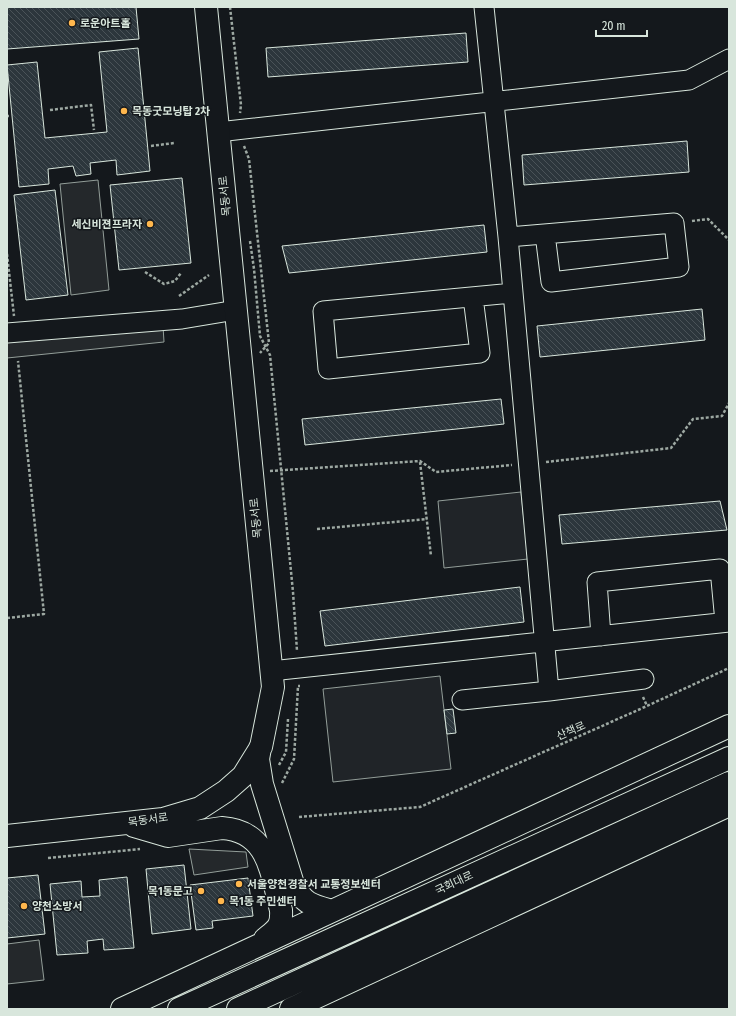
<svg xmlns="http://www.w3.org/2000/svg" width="736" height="1016" font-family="'Fira Sans Condensed','Noto Sans KR',sans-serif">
<defs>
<pattern id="building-back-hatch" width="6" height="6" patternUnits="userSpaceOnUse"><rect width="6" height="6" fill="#2c363c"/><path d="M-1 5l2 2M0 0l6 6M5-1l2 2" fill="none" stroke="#4a5358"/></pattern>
</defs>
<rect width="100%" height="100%" fill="#14181c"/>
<path fill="#202428" stroke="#939e99" d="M521,492L528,559L444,568L438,501Z
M440,676L451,769L333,782L323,689Z"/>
<path fill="#24282b" stroke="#939e99" d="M98,180L109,290L71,295L60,184Z
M163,326L164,342L7,358V342Z
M189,849L246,852L248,867L194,875Z
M39,940L44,980L7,984V944Z"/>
<path fill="url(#building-back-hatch)" stroke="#d8e6dc" d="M7,7H136L139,39L7,49Z
M466,33L468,62L268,77L266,48Z
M138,48L150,171L117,175L116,160L90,163L91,174L76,176L73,166L48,169L49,184L19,187L7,65L37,62L45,138L107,132L99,52Z
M687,141L689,172L524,185L522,155Z
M182,178L191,263L119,270L110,185Z
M55,190L68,295L26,300L14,195Z
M484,225L487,252L289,273L282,246Z
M702,309L705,340L540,357L537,326Z
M501,399L504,424L305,445L302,419Z
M720,501L727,530L562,544L559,515Z
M520,587L524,622L325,646L320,611Z
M453,709L456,733L447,734L444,710Z
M184,865L191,929L152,934L146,869Z
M38,875L45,934L7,938V878Z
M127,877L134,948L104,950L103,939L87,941L88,953L57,955L50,884L81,881L82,897L100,896L99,880Z
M248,878L253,916L212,921L213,928L196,930L190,885Z"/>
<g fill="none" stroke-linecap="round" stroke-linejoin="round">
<defs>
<path id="minor" d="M484,7L508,237L549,691
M218,132L689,80L729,59
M508,237L674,223L679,267L551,282L545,234
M473,297L480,353L328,369L323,311L513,293
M7,333L182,319L236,310
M601,636L597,582L720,569L725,622
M271,671L729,622
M462,700L549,691L644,679"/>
<path id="major" d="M260,748L258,759L262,784L293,884C304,904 311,905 332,911
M134,826L168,836L222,828C269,831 271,873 281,910C282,927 277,929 265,939
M7,836L163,819L200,808L226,791L243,776L261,747L273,687L206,7
M122,1009L729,726
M179,1009L729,758
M238,1009L729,783
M291,1009L729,805"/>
</defs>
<use href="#minor" stroke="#d8e6dc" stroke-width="21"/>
<use href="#major" stroke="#d8e6dc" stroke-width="24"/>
<path stroke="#9da8a2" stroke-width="2.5" stroke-dasharray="3 2" stroke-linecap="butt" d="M230,7L241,105L240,113
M50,110L91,105L94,130
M7,116H9
M151,146L174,143
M244,146L249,159L269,343L260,353
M692,221L708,219L729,240
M250,241L254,269L260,336L270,355L293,592L297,651
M7,254L14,316
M145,272L164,284L175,281L181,273
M179,296L209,275
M420,462L431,556
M546,462L671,448L693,419L722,416L729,403
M270,471L420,461L436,472L512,465
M317,529L427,519
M7,618L44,614L18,361
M643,697L647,706
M279,765L286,752L288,719
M282,783L294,759L298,686H300
M299,817L420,807L647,706L729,668
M48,858L140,849"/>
<use href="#minor" stroke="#14181c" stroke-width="19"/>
<use href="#major" stroke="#14181c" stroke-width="22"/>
</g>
<g fill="#ffb74d" stroke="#14181c" stroke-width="1.5">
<circle cx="72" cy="23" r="4"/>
<circle cx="124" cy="111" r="4"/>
<circle cx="150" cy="224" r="4"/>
<circle cx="239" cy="884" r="4"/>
<circle cx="201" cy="891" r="4"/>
<circle cx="221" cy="901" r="4"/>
<circle cx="24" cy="906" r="4"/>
</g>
<g text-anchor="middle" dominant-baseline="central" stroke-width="3" stroke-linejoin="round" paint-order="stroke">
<g font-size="11" font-weight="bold" fill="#d8e6dc" stroke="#14181c" text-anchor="start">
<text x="80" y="23">로운아트홀</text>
<text x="132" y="111">목동굿모닝탑 2차</text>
<text x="142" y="224" text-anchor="end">세신비젼프라자</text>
<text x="247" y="884">서울양천경찰서 교통정보센터</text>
<text x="193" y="891" text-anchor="end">목1동문고</text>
<text x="229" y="901">목1동 주민센터</text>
<text x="32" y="906">양천소방서</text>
</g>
<g font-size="11" fill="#d8e6dc" stroke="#14181c">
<text transform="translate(225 196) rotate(-96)">목동서로</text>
<text transform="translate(256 518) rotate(-96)">목동서로</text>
<text transform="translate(571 731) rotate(-24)">산책로</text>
<text transform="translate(148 820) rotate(-8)">목동서로</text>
<text transform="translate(454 883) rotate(-25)">국회대로</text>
</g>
</g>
<rect width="736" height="1016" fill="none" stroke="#d8e6dc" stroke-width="16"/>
<path d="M596 30v6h51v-6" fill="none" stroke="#d8e6dc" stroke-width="2"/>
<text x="602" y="30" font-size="12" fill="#d8e6dc" stroke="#14181c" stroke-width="3" paint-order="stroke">20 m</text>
</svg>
